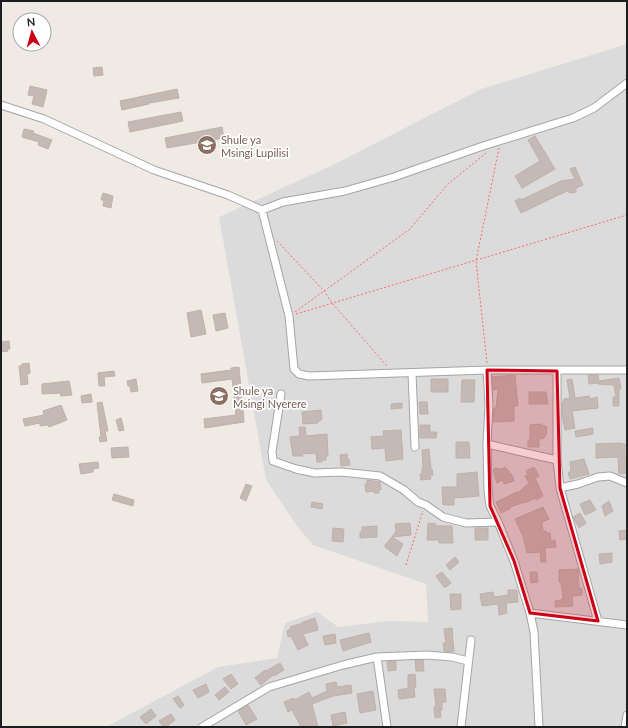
<svg xmlns="http://www.w3.org/2000/svg" width="628" height="728" font-family="Lato,sans-serif">
<rect width="100%" height="100%" fill="#efebe4"/>
<path fill="#dcdbdb" d="M627,44V727H106L218,667L277,658L285,623L317,612L338,627L389,621L428,622L426,584L313,545L297,526L266,480L219,217L335,164L481,89Z"/>
<path fill="#c4b9b4" stroke="#c1b0a7" d="M102,67L103,75L94,76L93,68Z
M30,86L47,90L43,107L32,104L34,96L28,95Z
M177,89L179,98L149,103V104L122,110L120,101Z
M181,112L183,121L130,132L128,122Z
M222,127L224,138L167,148L165,138Z
M24,129L34,131L33,133L52,140L48,149L38,145L39,142L22,137Z
M535,136L555,169L522,188L515,176L540,161L528,140Z
M575,167L583,185L576,188V192L569,193V190L521,213L515,201L520,198L521,200L561,181L575,179L570,169Z
M103,193L113,196L111,208L103,206L104,200H101Z
M201,310L206,334L191,337L187,313Z
M225,313L228,328L216,331L213,315Z
M9,341L10,349H7L8,351L1,352V342Z
M29,363L30,373L27,374L28,384L21,385L19,366H22V364Z
M239,367L244,422L205,428L204,419L236,415L232,379L202,383L201,374L231,370V368Z
M114,371L115,376L104,377L105,386H99L98,373Z
M515,375L518,406H514V421L493,422L494,408H496L498,389L493,390L492,377Z
M588,375H598L599,381L619,378L621,389H619V406H613V397H616L614,385L598,384V383L589,384Z
M136,379L138,391L131,392L130,386H128L127,381Z
M431,379H448V392H431Z
M572,379L575,398L589,396L590,399L597,397L598,408L572,411L575,428L565,430L562,415V404L564,399L570,398L567,380Z
M462,380H475L474,402H461Z
M69,381L72,395L61,396L60,393L42,394V384Z
M529,392H546L548,404H529Z
M91,394L92,402L82,403L81,396Z
M102,402L108,431H105L107,441L100,442L99,437H101L97,403Z
M419,402H427L428,414H420Z
M402,403V408L391,409V404Z
M61,405L67,420L49,427L48,425L40,426V423L25,426L23,419L44,415L43,411Z
M321,410L322,419L320,421H318V423L303,424L302,412Z
M121,418L124,430L119,431L116,420Z
M540,424L547,427L546,435L543,439H539V447H528V440H530V425Z
M420,425H430V432H437L436,438H420Z
M299,427H305L306,436L327,434L328,456H326V460H322V462H317L316,453L302,454L303,456H293L290,437L300,436Z
M593,428V434L576,437L575,431Z
M401,430L403,459L386,461L385,448L372,449L371,437L384,436L383,431Z
M456,442H469L470,458H456Z
M620,443L625,444V458H627V473L619,474L618,457L596,458V444Z
M128,447L129,457L112,458L111,448Z
M429,449L431,469H432L433,475H430L431,479L421,480L420,474H422V468H423L422,450Z
M347,454L348,460L349,459L350,465L341,466L340,455Z
M584,459L589,474L570,479L568,472H571L570,462Z
M98,462L99,468L93,469V472L81,474L79,464Z
M505,467L512,475L514,481L504,484L503,480L497,483L493,470L495,468L501,469Z
M534,467L539,476L535,478L543,496L536,500L535,498L525,503V502L510,507L511,508L501,513L496,502L517,492L518,493L529,483L525,476L528,475L526,471Z
M477,472L479,496L454,498V505H443L442,487H457V474Z
M367,480L380,482L381,490H378L379,493H374V491L366,492L365,484H367Z
M246,484L252,486L246,501L240,498Z
M114,494L134,500L133,506L112,500Z
M590,500L596,510L585,515L580,504Z
M609,501L613,511L605,516L602,506Z
M312,502L323,504L322,509L311,507Z
M543,507L549,519L542,522L543,531H546L547,533H550L551,541L555,540L556,547L545,548L546,562H541L540,552L527,553L523,536L515,519Z
M580,513L586,523L579,528L573,517Z
M410,523L411,535L392,537L396,531L395,524Z
M428,523L436,524V526H452L453,543H439V540H427Z
M377,526V537L360,538V532H362V527Z
M333,528L344,529L343,542L332,541Z
M475,528H488V540H475Z
M627,530V539L620,540L619,531Z
M392,537L403,544L397,556L385,547V545Z
M612,553V562L600,564L599,554Z
M455,557L459,562L450,570L446,565Z
M578,569L579,589L582,588V595L572,596L573,606L555,607V601L561,600L563,598L561,582H559V570Z
M442,572L451,583L446,587H444L436,576Z
M530,572H537L538,582L531,583Z
M508,590H517L518,602L506,603L507,613L499,615L498,604L482,606L480,594L493,592L494,597L508,595Z
M450,594H461V609L451,610Z
M315,618L318,630L303,634L308,645L298,650L291,636L288,637L287,631L291,628L290,627L303,623V622Z
M452,628L453,641L454,652L444,651L443,643H446L444,629Z
M369,633L371,642L343,651L340,640Z
M335,634L336,643L325,645L323,636Z
M415,660H423L424,671H416Z
M396,661V670L388,671L387,662Z
M280,663L284,670L274,676L273,675L261,685L255,678L265,670L266,671Z
M231,674L238,684L231,689L223,679Z
M415,674L416,687H414L415,697L399,699L398,690L408,688V675Z
M336,682L337,687L351,685L352,693L333,696L312,704L318,727H301L292,710L288,712L284,702L294,698L295,700L309,692L312,698L327,691L326,684Z
M206,684L209,692L198,698L193,690Z
M225,687L229,692L219,700L215,695Z
M434,689H445L446,702H442V710H440L441,717L435,718L434,707L436,706Z
M373,691L376,710L360,713L357,694Z
M178,696L184,705L180,708L173,699Z
M248,705L257,719L246,725L238,711Z
M151,709L156,716L146,724L140,717Z
M345,712L347,723L333,726L331,715Z
M171,714L175,720L166,727H163L159,721Z"/>
<g fill="none" stroke-linecap="round" stroke-linejoin="round">
<defs>
<path id="minor" d="M1,105L44,119L154,170L228,195L262,210L283,202L345,191L394,177L483,146L573,118L594,108L627,83
M262,210L289,316L294,369L299,374L309,376L487,370H627
M487,370L489,405L487,444L557,460
M557,371V460L560,488L598,621
M412,373L415,447
M281,394L272,452L273,461L296,469L315,473L341,472L380,476L404,490L418,502L426,505L443,517L466,523L498,522
M487,444L488,491L490,506L498,522L514,561L530,613L534,632L539,727
M560,488L578,484L598,477L610,476L627,483
M530,613L627,625
M377,657L387,727
M202,727L269,687L343,665L377,657L426,655L452,657L468,661
M461,727L471,640
M625,727L627,715"/>
</defs>
<use href="#minor" stroke="#a5a5a5" stroke-width="9"/>
<path stroke="#f96c6c" stroke-width="1" stroke-dasharray="2 2" stroke-linecap="butt" d="M277,241L324,291L332,303L387,366
M295,312L410,229L447,185L486,153
M296,314L627,215
M487,363L476,261L499,148
M406,565L423,511"/>
<use href="#minor" stroke="#fff" stroke-width="7"/>
</g>
<path fill="#cb0116" fill-opacity="0.2" stroke="#cb0116" stroke-width="3" stroke-linejoin="round" d="M487,370L557,371L560,488L598,621L530,613L514,561L490,506Z"/>
<defs>
<symbol id="school-disc" viewBox="-11 -11 22 22"><circle r="9.5" fill="#8d6e63" stroke="#fff"/><path d="M0-5L7-2L0 1L-7-2ZM-4 1L0 2.5L4 1V4Q0 6-4 4Z" fill="#fff"/></symbol>
</defs>
<g fill-rule="evenodd">
<use href="#school-disc" x="196" y="134" width="22" height="22"/>
<use href="#school-disc" x="208" y="385" width="22" height="22"/>
</g>
<g text-anchor="middle" dominant-baseline="central" stroke-width="3.5" stroke-linejoin="round" paint-order="stroke">
<g font-size="11" fill="#785e54" stroke="#fff" text-anchor="start">
<text x="221" y="139">Shule ya<tspan x="221" dy="13">Msingi Lupilisi</tspan></text>
<text x="233" y="390">Shule ya<tspan x="233" dy="13">Msingi Nyerere</tspan></text>
</g>
</g>
<rect width="628" height="728" fill="none" stroke="#1e1e1e" stroke-width="4"/>
<g transform="translate(32 32) rotate(354)"><circle r="19" fill="#ffffff" stroke="#a5a5a5"/>
<path d="M0-3L7 15L0 10L-7 15Z" fill="#cb0116"/>
<text y="-6" font-size="11" font-weight="bold" text-anchor="middle" fill="#1e1e1e">N</text>
</g>
</svg>
